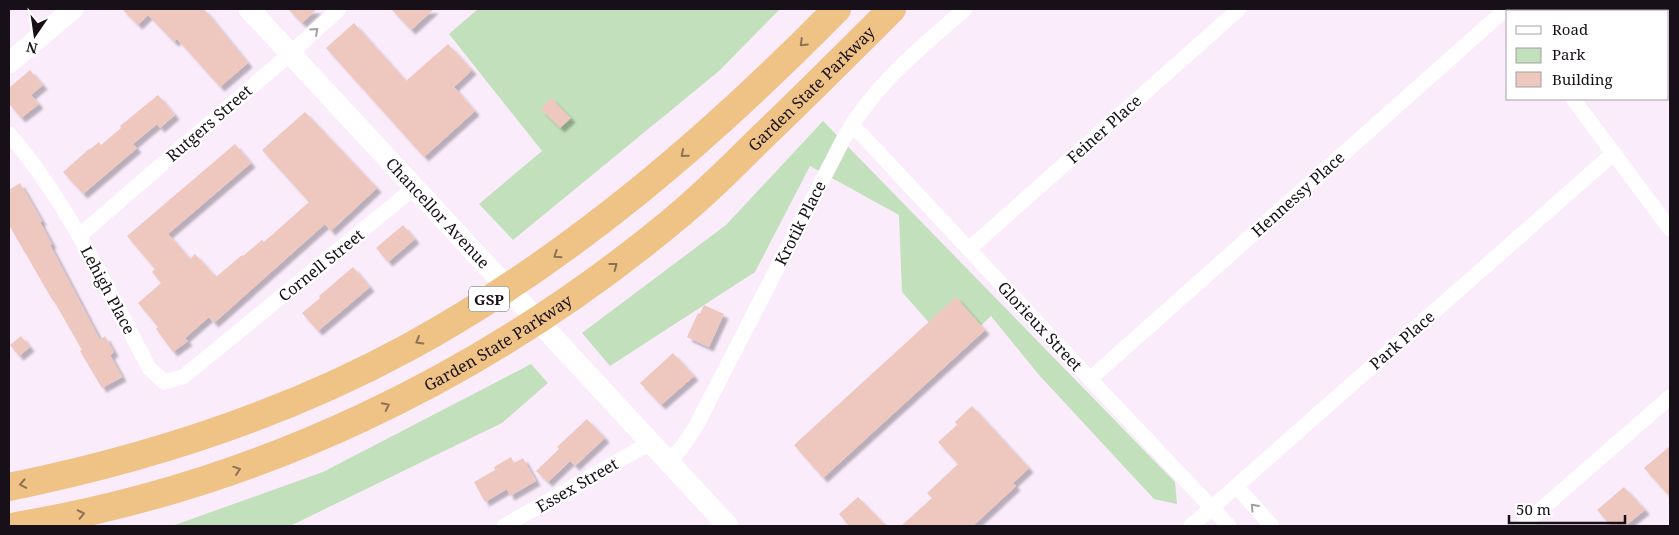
<svg xmlns="http://www.w3.org/2000/svg" width="1679" height="535" font-family="'Noto Serif',serif">
<defs>
<filter id="shadow"><feDropShadow dx="4.5" dy="4.5" stdDeviation="1" flood-color="#0004"/></filter>
</defs>
<rect width="100%" height="100%" fill="#fbecfc"/>
<path fill="#c2e0bb" d="M478,9H780L719,71L513,240L479,204L542,151L449,34Z
M823,121L1175,482L1177,504L1154,499L1039,375L991,316L954,351L902,292L899,215L810,166L755,272L610,366L582,333L726,225Z
M531,364L548,383L502,423L290,526H172L323,472Z"/>
<path fill="#eec8bf" filter="url(#shadow)" d="M122,9H204L248,63L220,87L177,39L174,42L148,15L138,25Z
M288,9H317L302,23Z
M391,9H434L411,30Z
M354,23L406,81L448,44L472,70L454,87L475,111L424,157L326,48Z
M30,70L43,85L31,95L39,104L21,118L9,104V88Z
M158,95L175,115L160,128L157,124L133,144L137,148L83,194L63,172L89,149V150L99,142L101,145L121,128L120,126Z
M551,98L571,118L560,128L541,109Z
M305,112L377,188L331,231L325,224L214,323L209,317L185,338L188,341L173,352L156,329L158,327L138,303L161,283L152,272L155,269L127,236L235,144L251,163L168,234L190,259L195,254L216,277L242,255L243,256L262,240L264,242L309,202L262,150Z
M20,183L42,221L40,222L52,244L50,245L100,340L105,336L114,352L110,355L122,377L102,388L80,351L82,350L54,301H53L9,225V190Z
M403,225L415,239L388,262L376,248Z
M353,267L370,287L318,331L302,313L320,298L319,296Z
M956,297L985,330L823,478L794,445Z
M704,305L724,314L709,347L687,337L698,313L700,314Z
M21,336L30,347L19,356L10,345Z
M673,353L694,376L661,405L640,383Z
M972,406L1029,468L1013,483L1016,486L973,526H901L932,498L927,493L958,464L938,442L957,425L955,422Z
M587,419L605,438L575,466L570,461L548,482L536,471L559,449L557,447Z
M1670,446V497L1644,468Z
M511,457L514,463L523,458L536,481L510,496L507,489L485,502L474,482L495,470L494,467Z
M1624,487L1645,510L1625,526H1611L1597,510Z
M858,497L886,526H849L839,514Z"/>
<g fill="none" stroke-linecap="round" stroke-linejoin="round">
<path stroke="#fff" stroke-width="15" d="M1573,99L1670,229
M851,126L863,136L1090,379L1229,526
M9,134C68,202 107,288 149,368L164,382L183,377L414,188
M79,236L291,53L339,9
M969,249L1239,9
M1090,379L1506,9
M668,462L683,446L696,426L844,138C876,83 918,50 965,9
M1236,486L1272,526
M504,526L650,443
M1191,526L1614,153
M1522,526L1670,397"/>
<g stroke="#fff" stroke-width="21">
<path id="s1" d="M249,9L728,526"/>
<path d="M9,63L73,9"/>
</g>
<g stroke="#efc285" stroke-width="28">
<path d="M9,487C147,459 284,415 409,347C570,259 709,139 837,9"/>
<path id="s2" d="M16,526C257,486 482,378 671,222C703,196 733,166 762,137C806,95 849,52 892,9"/>
</g>
</g>
<defs><path id="oneway-chevron" d="M-2-3.5L2.5 0L-2 3.5" fill="none" stroke-width="1.6" stroke-linecap="round" stroke-linejoin="round" transform="scale(1.25)"/></defs>
<g stroke="#a39fa3">
<use href="#oneway-chevron" transform="translate(315 31) rotate(-42)"/>
<use href="#oneway-chevron" transform="translate(1254 507) rotate(-132)"/>
</g>
<g stroke="#8e7254">
<use href="#oneway-chevron" transform="translate(803 43) rotate(136)"/>
<use href="#oneway-chevron" transform="translate(684 154) rotate(140)"/>
<use href="#oneway-chevron" transform="translate(557 255) rotate(146)"/>
<use href="#oneway-chevron" transform="translate(614 266) rotate(-37)"/>
<use href="#oneway-chevron" transform="translate(419 341) rotate(150)"/>
<use href="#oneway-chevron" transform="translate(386 406) rotate(-26)"/>
<use href="#oneway-chevron" transform="translate(237 470) rotate(-19)"/>
<use href="#oneway-chevron" transform="translate(23 484) rotate(169)"/>
<use href="#oneway-chevron" transform="translate(81 514) rotate(-12)"/>
</g>
<g text-anchor="middle" dominant-baseline="central" stroke-width="4.5" stroke-linejoin="round" paint-order="stroke">
<rect fill="#fff" stroke="#5d585e" stroke-width="1" x="469" y="286.5" width="40" height="25" rx="4"/>
<g font-size="15" font-weight="bold" fill="#181019">
<text x="489" y="299">GSP</text>
</g>
<g font-size="16" fill="#181019" stroke="#fff">
<text stroke="none"><textPath href="#s2" startOffset="924">Garden State Parkway</textPath></text>
<text transform="translate(209 123) rotate(-41)">Rutgers Street</text>
<text transform="translate(1104 129) rotate(-42)">Feiner Place</text>
<text transform="translate(1298 194) rotate(-42)">Hennessy Place</text>
<text stroke="none"><textPath href="#s1" startOffset="278">Chancellor Avenue</textPath></text>
<text transform="translate(800 223) rotate(-63)">Krotik Place</text>
<text transform="translate(321 265) rotate(-39)">Cornell Street</text>
<text transform="translate(108 290) rotate(62)">Lehigh Place</text>
<text transform="translate(1040 326) rotate(47)">Glorieux Street</text>
<text transform="translate(1402 340) rotate(-41)">Park Place</text>
<text stroke="none"><textPath href="#s2" startOffset="519">Garden State Parkway</textPath></text>
<text transform="translate(577 485) rotate(-30)">Essex Street</text>
</g>
</g>
<rect width="1679" height="535" fill="none" stroke="#181019" stroke-width="20"/>
<rect x="1506" y="10" width="162" height="90" fill="#ffffff" stroke="#a39fa3"/>
<rect x="1516" y="26" width="25" height="8" fill="#ffffff" stroke="#a39fa3"/>
<text x="1552" y="35" font-size="15" fill="#181019">Road</text>
<rect x="1516" y="48" width="25" height="15" fill="#c2e0bb" stroke="#a39fa3"/>
<text x="1552" y="60" font-size="15" fill="#181019">Park</text>
<rect x="1516" y="72" width="25" height="15" fill="#eec8bf" stroke="#a39fa3"/>
<text x="1552" y="85" font-size="15" fill="#181019">Building</text>
<g transform="translate(35 35) rotate(193)" stroke="#ffffff" stroke-width="4" paint-order="stroke">
<path d="M0-4L9 19L0 12L-9 19Z" fill="#181019"/>
<text y="-8" font-size="14" font-weight="bold" text-anchor="middle" fill="#181019">N</text>
</g>
<path d="M1509 515v8h116v-8" fill="none" stroke="#181019" stroke-width="2.5"/>
<text x="1516" y="515" font-size="15" fill="#181019" stroke="#ffffff" stroke-width="4" paint-order="stroke">50 m</text>
</svg>
